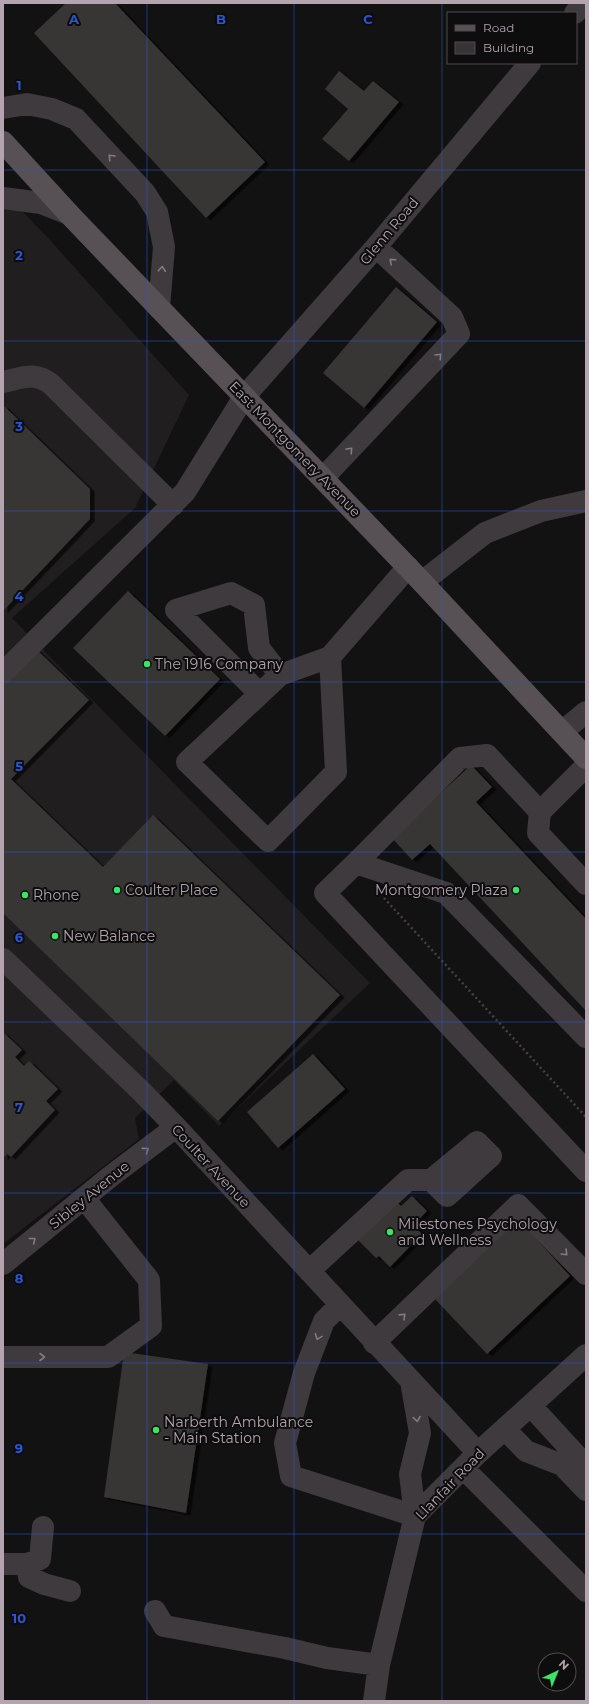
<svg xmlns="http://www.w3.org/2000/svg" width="589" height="1704" font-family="Montserrat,sans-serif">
<defs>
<filter id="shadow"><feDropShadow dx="4.5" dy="2.5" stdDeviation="0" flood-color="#0009"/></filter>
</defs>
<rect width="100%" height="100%" fill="#131213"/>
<path fill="#201e1f" d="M3,191L49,239L189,395L135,508L12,618L370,983L219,1126L174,1080L135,1118L139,1139L3,1244Z"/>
<path fill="#383436" filter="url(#shadow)" d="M66,3H115L265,162L206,218L34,33Z
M339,71L364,91L373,81L399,102L349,161L322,139L348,109L325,89Z
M396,287L437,322L364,408L323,373Z
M3,405L90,489V519L3,611Z
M128,591L220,679L165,736L73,648Z
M34,647L89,700L11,779L103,867L153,815L340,995L218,1121L3,913V679Z
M471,765L492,787L476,802L586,919V1011L430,844L412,860L392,838Z
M3,1032L22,1050L15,1057L24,1066L29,1061L58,1089L46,1101L55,1110L11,1157L7,1154L3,1158Z
M313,1054L345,1089L278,1148L247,1112Z
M412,1196L427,1211L415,1223L419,1227L417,1229L422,1234L390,1267L379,1256L376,1258L355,1237L391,1197L401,1206Z
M518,1219L570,1276L487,1354L434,1298Z
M124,1352L208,1364L186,1513L104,1497Z"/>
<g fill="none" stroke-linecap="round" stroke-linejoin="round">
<path stroke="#463f44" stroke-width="2.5" stroke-dasharray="2 3" stroke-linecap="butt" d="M384,898L586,1117"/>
<path stroke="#3f3a3d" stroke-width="22" d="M575,13L583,3
M3,108L27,104L52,109L76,119L145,193L157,212L164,247L159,308
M3,198L41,203L69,214
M3,382C22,378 34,371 51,384L173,505
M323,478L459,334L452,317L376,247
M422,582L485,533L541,511L586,501
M330,657L280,675L187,762L268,841L336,772L330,657L408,567
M3,673L185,492L244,397L376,247L530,63
M260,694L176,610L231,593L254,605L259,648L280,675
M562,732L586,712
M586,766L540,812L538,833L586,884
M356,863L460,758L487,755L540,812
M3,959L141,1091L176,1127L478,1453
M586,1037L446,893L356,863L325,893L586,1171
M3,1264L111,1176L176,1127
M309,1271L408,1180H431L477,1142L491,1156L447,1196L431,1180
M340,1305L324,1321L304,1373L285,1443L291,1476L415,1516L410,1474L420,1433L411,1381
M374,1343L518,1205L586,1274
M3,1357H108L151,1326L149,1280L84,1198
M531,1406L586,1466
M505,1429L526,1451L562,1465L586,1490
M463,1468L586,1591
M3,1564H27L40,1559L43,1527
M27,1564L29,1577L44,1584L70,1591
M155,1611L164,1626L285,1648L327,1658L379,1665
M374,1701L379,1665L415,1516L478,1453L586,1355"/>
<path stroke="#575054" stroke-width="22" d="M3,142L69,214L422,582L586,758"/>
</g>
<defs><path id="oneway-chevron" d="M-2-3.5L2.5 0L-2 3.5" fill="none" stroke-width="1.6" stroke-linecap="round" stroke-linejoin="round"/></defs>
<g stroke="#857a81">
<use href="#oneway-chevron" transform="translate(111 157) rotate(-133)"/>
<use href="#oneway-chevron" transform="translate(392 261) rotate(-138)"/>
<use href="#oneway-chevron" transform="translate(162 269) rotate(-85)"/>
<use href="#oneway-chevron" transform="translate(439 356) rotate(-47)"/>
<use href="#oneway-chevron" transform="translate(350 450) rotate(-47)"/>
<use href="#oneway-chevron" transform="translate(146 1150) rotate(-37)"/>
<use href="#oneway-chevron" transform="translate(33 1240) rotate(-39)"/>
<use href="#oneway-chevron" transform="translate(565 1253) rotate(45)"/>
<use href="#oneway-chevron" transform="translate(403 1316) rotate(-44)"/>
<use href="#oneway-chevron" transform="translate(318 1337) rotate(111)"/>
<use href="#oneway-chevron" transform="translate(42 1357)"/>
<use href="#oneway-chevron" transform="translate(417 1419) rotate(81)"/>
</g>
<path fill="none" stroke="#2c57d4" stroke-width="1" stroke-opacity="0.55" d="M147,3V1701M294,3V1701M442,3V1701M3,170H586M3,341H586M3,511H586M3,682H586M3,852H586M3,1022H586M3,1193H586M3,1363H586M3,1534H586"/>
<g fill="#3ae464" stroke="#0e0d0e" stroke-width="1.5">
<circle cx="147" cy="664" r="4"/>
<circle cx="117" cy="890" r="4"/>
<circle cx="516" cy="890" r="4"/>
<circle cx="25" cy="895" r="4"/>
<circle cx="55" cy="936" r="4"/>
<circle cx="390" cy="1232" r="4"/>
<circle cx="156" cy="1430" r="4"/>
</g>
<g text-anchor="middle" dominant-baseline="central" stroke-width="4" stroke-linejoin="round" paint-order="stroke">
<g font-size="14" fill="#b3a4af" stroke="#0e0d0e">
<text transform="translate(389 231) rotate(-50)">Glenn Road</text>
<text transform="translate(295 449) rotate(46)">East Montgomery Avenue</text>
<text transform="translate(211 1166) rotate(47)">Coulter Avenue</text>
<text transform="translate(89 1195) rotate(-39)">Sibley Avenue</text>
<text transform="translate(450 1484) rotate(-46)">Llanfair Road</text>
</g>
<g font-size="14" fill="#b3a4af" stroke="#0e0d0e" text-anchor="start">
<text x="155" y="664">The 1916 Company</text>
<text x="125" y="890">Coulter Place</text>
<text x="508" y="890" text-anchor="end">Montgomery Plaza</text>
<text x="33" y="895">Rhone</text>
<text x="63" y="936">New Balance</text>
<text x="398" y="1224">Milestones Psychology<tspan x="398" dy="16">and Wellness</tspan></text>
<text x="164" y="1422">Narberth Ambulance<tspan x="164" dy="16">- Main Station</tspan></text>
</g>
</g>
<g font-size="13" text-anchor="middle" font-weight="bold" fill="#2c57d4" stroke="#0e0d0e" stroke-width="4" stroke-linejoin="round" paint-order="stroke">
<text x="74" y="24">A</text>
<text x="221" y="24">B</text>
<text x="368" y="24">C</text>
<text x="19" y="90">1</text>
<text x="19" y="260">2</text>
<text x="19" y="431">3</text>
<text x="19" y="601">4</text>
<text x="19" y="771">5</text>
<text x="19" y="942">6</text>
<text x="19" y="1112">7</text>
<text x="19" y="1283">8</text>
<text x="19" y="1453">9</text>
<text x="19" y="1623">10</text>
</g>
<rect width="589" height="1704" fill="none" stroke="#b3a4af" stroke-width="8"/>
<rect x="447" y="12" width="130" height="52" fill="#0e0d0e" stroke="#50494e"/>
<rect x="455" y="25" width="20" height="6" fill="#575054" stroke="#50494e"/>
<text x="483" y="32" font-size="12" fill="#b3a4af">Road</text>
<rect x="455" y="42" width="20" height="12" fill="#383436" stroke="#50494e"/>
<text x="483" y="52" font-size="12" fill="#b3a4af">Building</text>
<g transform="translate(557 1672) rotate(44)"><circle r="19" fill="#0e0d0e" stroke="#50494e"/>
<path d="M0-3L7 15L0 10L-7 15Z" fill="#3ae464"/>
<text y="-6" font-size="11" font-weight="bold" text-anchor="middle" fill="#b3a4af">N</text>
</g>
</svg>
